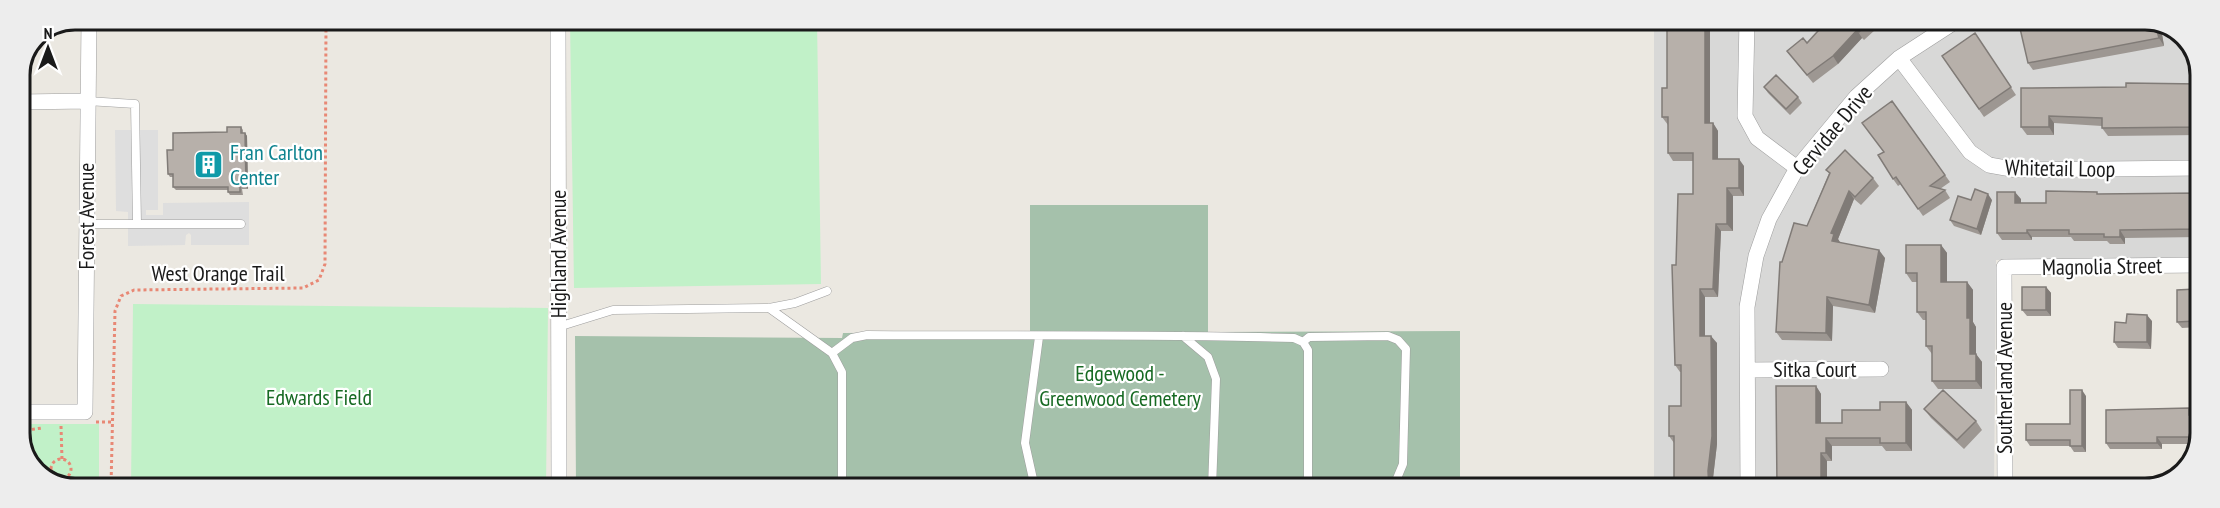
<svg xmlns="http://www.w3.org/2000/svg" width="2220" height="508" font-family="'PT Sans Narrow',sans-serif">
<rect width="100%" height="100%" fill="#ebe8e1"/>
<path fill="#d8d8d7" d="M1654,20L2156,21L2187,38L2200,68V259L1996,260L1994,488H1654Z"/>
<path fill="#a5c1ab" d="M1030,205H1208V332L1460,331V488H576L575,336L842,338L843,333L1030,332Z"/>
<path fill="#c1f1c8" d="M570,20H817L821,284L574,288Z
M133,304L548,308L546,488L131,487Z
M20,424H99V487C88,487 76,489 65,487C36,483 20,451 20,424Z"/>
<path fill="#dedede" d="M115,130H158V210H146V215H163V203L249,202V245H191V235L189,233L186,235L185,245L128,246V212L116,211Z"/>
<g fill="none" stroke-linecap="round" stroke-linejoin="round">
<defs>
<path id="service" d="M87,101L135,104L137,224
M86,224H241
M769,308L832,353L842,372V488
M558,327L613,310L769,308L795,303L827,291
M1183,336L1208,357L1216,379L1212,488
M1303,342L1309,337L1388,336L1398,340L1406,349L1403,464L1393,488
M832,353L852,338L867,335C1009,336 1152,334 1294,338L1303,342L1308,350V488
M1035,488L1025,443L1039,337"/>
<path id="minor" d="M558,20L559,488
M1747,20L1745,116L1757,138L1797,168
M1899,58L1970,152L1989,165L2017,170L2200,168
M20,102L87,101
M1749,370L1881,369
M20,412H85L89,20
M1748,488L1747,307L1756,256L1769,219L1797,168L1856,97L1899,58L1956,21
M2005,488L2004,267L2200,265
M2104,488H2146"/>
</defs>
<use href="#service" stroke="#9e9e9e" stroke-width="9"/>
<use href="#minor" stroke="#9e9e9e" stroke-width="16"/>
<path stroke="#e88875" stroke-width="3" stroke-dasharray="3 3" stroke-linecap="butt" d="M96,422H113
M61,426L62,459
M20,431L42,428
M51 469a10 10 0 1 1 20 0a10 10 0 1 1-20 0Z
M61,486L62,479
M111,487L115,311L121,296L134,290L303,288L319,280L325,264L326,20"/>
<use href="#service" stroke="#fff" stroke-width="8"/>
<use href="#minor" stroke="#fff" stroke-width="15"/>
</g>
<path fill="#9d9792" d="M1667,20H1710V123H1713L1718,131V159L1744,166V196H1733V231H1721L1718,297H1705V336L1717,343V444L1713,478L1674,443L1669,436L1681,406V372H1680L1675,365L1676,265L1693,194V161H1673L1668,153V125L1662,117L1667,88Z
M1828,20H1886L1864,40L1862,38L1838,64L1813,83L1787,51L1807,43Z
M2156,21L2174,31L2162,34L2164,46L2033,70L2028,63Z
M1975,33L2016,95L1984,117L1942,56Z
M2200,84V135L2108,136L2102,128V126L2054,123V135H2027L2021,127V88L2126,87Z
M1764,87L1798,97L1802,103L1790,115L1768,93Z
M1892,101L1950,182L1940,189L1945,190L1950,198L1923,216L1901,184L1898,186L1893,179L1884,152Z
M241,127L243,130V133H245L247,136L248,189H242L243,195H230L228,192V190H176L173,187V177H170L168,174L173,150Z
M1826,170L1873,178L1879,186L1861,205L1854,199L1838,239L1840,243L1885,258L1875,313L1833,306L1832,341L1782,340L1776,332L1782,262L1807,226L1829,173Z
M2200,193V237L2125,238V244H2110L2107,241H2074L2071,237H2032V240H2002L1997,233L2021,199V203H2046L2099,194Z
M1971,200H1992L1981,235L1954,226L1950,220Z
M1941,245L1947,253V282H1967L1973,290V322L1976,327V354L1982,362V389H1938L1932,381V354L1926,346V320H1923L1917,312V282H1912L1906,273Z
M2046,287L2051,293V316H2027L2022,310Z
M2199,296L2200,327L2182,328L2177,322Z
M2152,321L2151,349L2118,348L2114,342L2126,323Z
M1776,386H1816L1821,394V423H1842L1880,410L1906,402L1912,410V451H1886L1882,446H1832V461H1827V488Z
M2086,396V452H2074L2070,446H2030L2026,440L2070,424Z
M2189,408L2199,444V446L2198,444H2162V449H2110L2106,443Z
M1924,409L1976,421L1982,430L1964,449L1931,418Z"/>
<path fill="#807b77" d="M1705,20H1710V131L1705,123Z
M2156,27L2162,34L2164,46L2159,38Z
M1857,30L1862,38L1838,64L1833,56Z
M2049,116L2054,123V135L2049,127Z
M1713,123L1718,131V166L1713,159Z
M245,133L247,136L248,189L246,186Z
M1739,159L1744,166V196L1739,188Z
M1727,188L1733,196V231L1727,224Z
M1849,191L1854,199L1838,239L1840,242L1832,241L1831,233Z
M2015,192L2021,199V210L2015,203Z
M1988,194L1992,200L1981,235L1977,229Z
M1716,224L1721,231L1718,297L1713,289Z
M2027,230L2032,237V240L2027,233Z
M2120,230L2125,238V244L2120,237Z
M1941,245L1947,253V290L1941,282Z
M1879,250L1885,258L1875,313L1869,305Z
M1967,282L1973,290V322L1976,327V362L1970,354L1967,318Z
M2046,287L2051,293V316L2046,310Z
M1700,289L1705,297V343L1700,336Z
M2195,289L2199,296L2200,327L2196,321Z
M1827,297L1833,306L1832,341L1826,333Z
M2147,315L2152,321L2151,349L2147,342Z
M1711,336L1717,343V444L1713,478L1714,488H1709L1708,471Z
M1976,354L1982,362V389L1976,381Z
M1816,386L1821,394V431L1816,423Z
M2082,390L2086,396V452L2082,446Z
M1906,402L1912,410V451L1906,443Z
M2157,437L2162,444V449L2157,443Z
M1826,438L1832,446V461L1826,453Z
M1821,453L1827,461V488H1821Z"/>
<path fill="#b7b0aa" stroke="#807b77" stroke-width="1.5" d="M1667,20H1705V123H1713V159H1739V188H1727V224H1716L1713,289H1700V336H1711L1712,436L1708,471L1709,488H1674V436H1669V406H1681V365H1675L1672,265H1676L1678,194H1693V153H1668V117H1662V88H1667Z
M1828,20H1871L1859,32L1857,30L1833,56L1807,75L1787,51L1803,38L1807,43Z
M2034,21H2156L2164,25L2156,27L2159,38L2028,63L2019,24Z
M1975,33L2011,87L1979,109L1942,56Z
M1776,75L1798,97L1786,109L1764,87Z
M2126,83L2200,84V127L2102,128V118L2049,116V127H2021V88L2126,87Z
M1892,101L1945,175L1930,186L1945,190L1918,209L1896,177L1893,179L1878,155L1884,152L1862,123Z
M227,127H241V133H245L246,186H240V192H228V187H173V174H168L167,150H173V133L227,132Z
M1845,150L1873,178L1855,197L1849,191L1831,233L1834,234L1832,241L1879,250L1869,305L1827,297L1826,333L1776,332L1780,262H1782L1794,223L1807,226L1830,173L1826,170Z
M1975,189L1988,194L1977,229L1950,220L1958,196L1971,200Z
M2046,191L2097,192V194L2200,193V229L2120,230V237H2104V234H2069V230H2027V233H1997V192H2015V203H2046Z
M1906,245H1941V282H1967V318H1970V354H1976V381H1932V346H1926V312H1917V273H1906Z
M2022,287H2046V310H2022Z
M2195,289L2196,321L2177,322V290Z
M2127,314L2147,315V342H2114L2115,322L2126,323Z
M1776,386H1816V423H1842V410H1880V402H1906V443H1880V438H1826V453H1821V488H1777Z
M1943,390L1976,421L1957,440L1924,409Z
M2070,390H2082V446H2070V440H2026V424H2070Z
M2189,408V415H2199V444H2198V437H2157V443H2106V410Z
M1979,483V488H1916V485Z"/>
<defs>
<symbol id="building-square" viewBox="-11 -11 22 22"><rect x="-9" y="-9" width="18" height="18" rx="4" fill="#0f9aa8" stroke="#fff"/><path d="M-4-6H4V6H1V3H-1V6H-4ZM-2.5-4.3h1.7v1.8h-1.7ZM.8-4.3h1.7v1.8H.8ZM-2.5-1h1.7V.8h-1.7ZM.8-1h1.7V.8H.8Z" fill="#fff"/></symbol>
</defs>
<g fill-rule="evenodd">
<use href="#building-square" x="192" y="148" width="33" height="33"/>
</g>
<g text-anchor="middle" dominant-baseline="central" stroke-width="4.5" stroke-linejoin="round" paint-order="stroke">
<g font-size="22" fill="#1a1a1a" stroke="#fff">
<text transform="translate(1832 130) rotate(-50)">Cervidae Drive</text>
<text transform="translate(2060 168) rotate(1)">Whitetail Loop</text>
<text transform="translate(86 216) rotate(-90)">Forest Avenue</text>
<text transform="translate(558 254) rotate(-90)">Highland Avenue</text>
<text transform="translate(2102 266) rotate(-1)">Magnolia Street</text>
<text x="218" y="273">West Orange Trail</text>
<text x="1815" y="369">Sitka Court</text>
<text transform="translate(2004 378) rotate(-90)">Southerland Avenue</text>
</g>
<g font-size="22" fill="#0d838f" stroke="#fff" text-anchor="start">
<text x="230" y="152">Fran Carlton<tspan x="230" dy="25">Center</tspan></text>
</g>
<g font-size="22" fill="#176a23" stroke="#fff">
<text x="1120" y="373">Edgewood -<tspan x="1120" dy="25">Greenwood Cemetery</tspan></text>
<text x="319" y="397">Edwards Field</text>
</g>
</g>
<path d="M0 0H2220V508H0ZM75 30H2145A45 45 0 0 1 2190 75V433A45 45 0 0 1 2145 478H75A45 45 0 0 1 30 433V75A45 45 0 0 1 75 30Z" fill="#ededed" fill-rule="evenodd"/>
<path fill="none" stroke="#1a1a1a" stroke-width="3" d="M75 30H2145A45 45 0 0 1 2190 75V433A45 45 0 0 1 2145 478H75A45 45 0 0 1 30 433V75A45 45 0 0 1 75 30Z"/>
<g transform="translate(48 48)" stroke="#ffffff" stroke-width="4.5" paint-order="stroke">
<path d="M0-4.5L10 22L0 15L-10 22Z" fill="#1a1a1a"/>
<text y="-9" font-size="16" font-weight="bold" text-anchor="middle" fill="#1a1a1a">N</text>
</g>
</svg>
